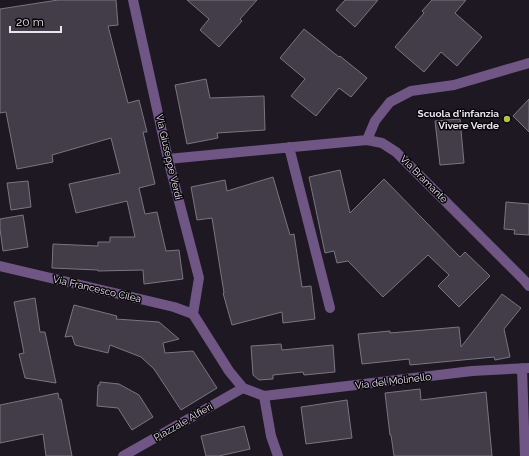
<svg xmlns="http://www.w3.org/2000/svg" width="529" height="456" font-family="Raleway,sans-serif">
<rect width="100%" height="100%" fill="#1e1823"/>
<path fill="#433d49" stroke="#7b7482" d="M58,0H116L118,25L108,26L128,103L139,100L147,132H143L155,184L139,188L145,214L157,212L166,251L179,250L183,279L144,284L143,270L98,271V270L52,268L53,244L98,246V242H110V237H135L127,201L76,213L69,184L120,173L111,138L52,155L53,162L17,169L6,112L0,113V9Z
M187,0H257L240,19L242,21L219,47L200,30L209,19Z
M345,0H378L355,27L336,10Z
M432,0H466L455,13L482,37L457,66L441,52L424,72L395,47L424,13L422,11Z
M304,29L339,57L340,56L367,78L351,97L339,88L316,116L291,96L305,79L280,58Z
M206,79L210,98L264,96L265,130L217,133L218,138L187,144L175,85Z
M529,99V132L513,116Z
M460,119L464,163L440,165L435,121Z
M340,170L350,213L384,179L460,257L465,252L490,276L459,307L438,286L449,275L428,255L383,297L348,261L337,263L334,251L325,253L309,177Z
M273,177L290,235L294,234L302,287L311,286L315,319L283,323L282,312L232,325L223,293H224L212,218L197,220L191,187L225,180L227,191Z
M28,181L31,207L11,210L7,183Z
M506,202L529,204V235L514,234L515,230L504,229Z
M23,215L28,247L3,251L0,229V219Z
M502,294L521,308L504,329L510,357L495,360L494,357L410,365L409,359L362,364L358,334L390,331V333L459,327L461,347Z
M35,298L40,332H45L56,383L25,378L19,354L24,353L14,302Z
M74,305L117,316L116,319L159,322L179,339L163,343L165,353L193,351L217,388L181,410L154,369L141,357L110,345L108,353L75,345L72,336L65,337Z
M281,344L282,350L333,345L335,372L304,375L303,372L273,375V379L259,380L253,375L251,346Z
M100,382L119,384L139,395L153,417L132,430L118,408L97,406L98,385H100Z
M420,389L421,400L486,392L492,456H394L391,435H390L385,393Z
M58,393L59,399H61L72,456H46L43,434L0,443V405Z
M347,400L352,438L306,444L301,407Z
M244,426L250,449L219,456H206L201,436Z"/>
<g fill="none" stroke-linecap="round" stroke-linejoin="round">
<path stroke="#705685" stroke-width="10" d="M133,0L168,159L199,278L193,314
M367,140L375,121L390,102L411,91L454,85L529,63
M289,147L330,308
M168,159L367,140L382,143L396,152L524,280L529,286
M0,266L174,307L193,314
M193,314L229,371L243,388L264,396L472,371L529,368
M522,368L525,456
M264,396L271,436L278,456
M123,456L243,388"/>
</g>
<circle fill="#b5c249" stroke="#070509" stroke-width="1.5" cx="507" cy="119" r="4"/>
<g text-anchor="middle" dominant-baseline="central" stroke-width="3" stroke-linejoin="round" paint-order="stroke">
<g font-size="10" font-weight="bold" fill="#e9e5ed" stroke="#070509" text-anchor="end">
<text x="499" y="113">Scuola d'infanzia<tspan x="499" dy="12">Vivere Verde</tspan></text>
</g>
<g font-size="10" fill="#e9e5ed" stroke="#070509">
<text transform="translate(169 157) rotate(77)">Via Giuseppe Verdi</text>
<text transform="translate(424 179) rotate(45)">Via Bramante</text>
<text transform="translate(97 289) rotate(13)">Via Francesco Cilea</text>
<text transform="translate(393 381) rotate(-7)">Via del Molinello</text>
<text transform="translate(183 422) rotate(-30)">Piazzale Alfieri</text>
</g>
</g>
<path d="M10 26v6h51v-6" fill="none" stroke="#e9e5ed" stroke-width="2"/>
<text x="16" y="26" font-size="12" fill="#e9e5ed" stroke="#070509" stroke-width="3" paint-order="stroke">20 m</text>
</svg>
